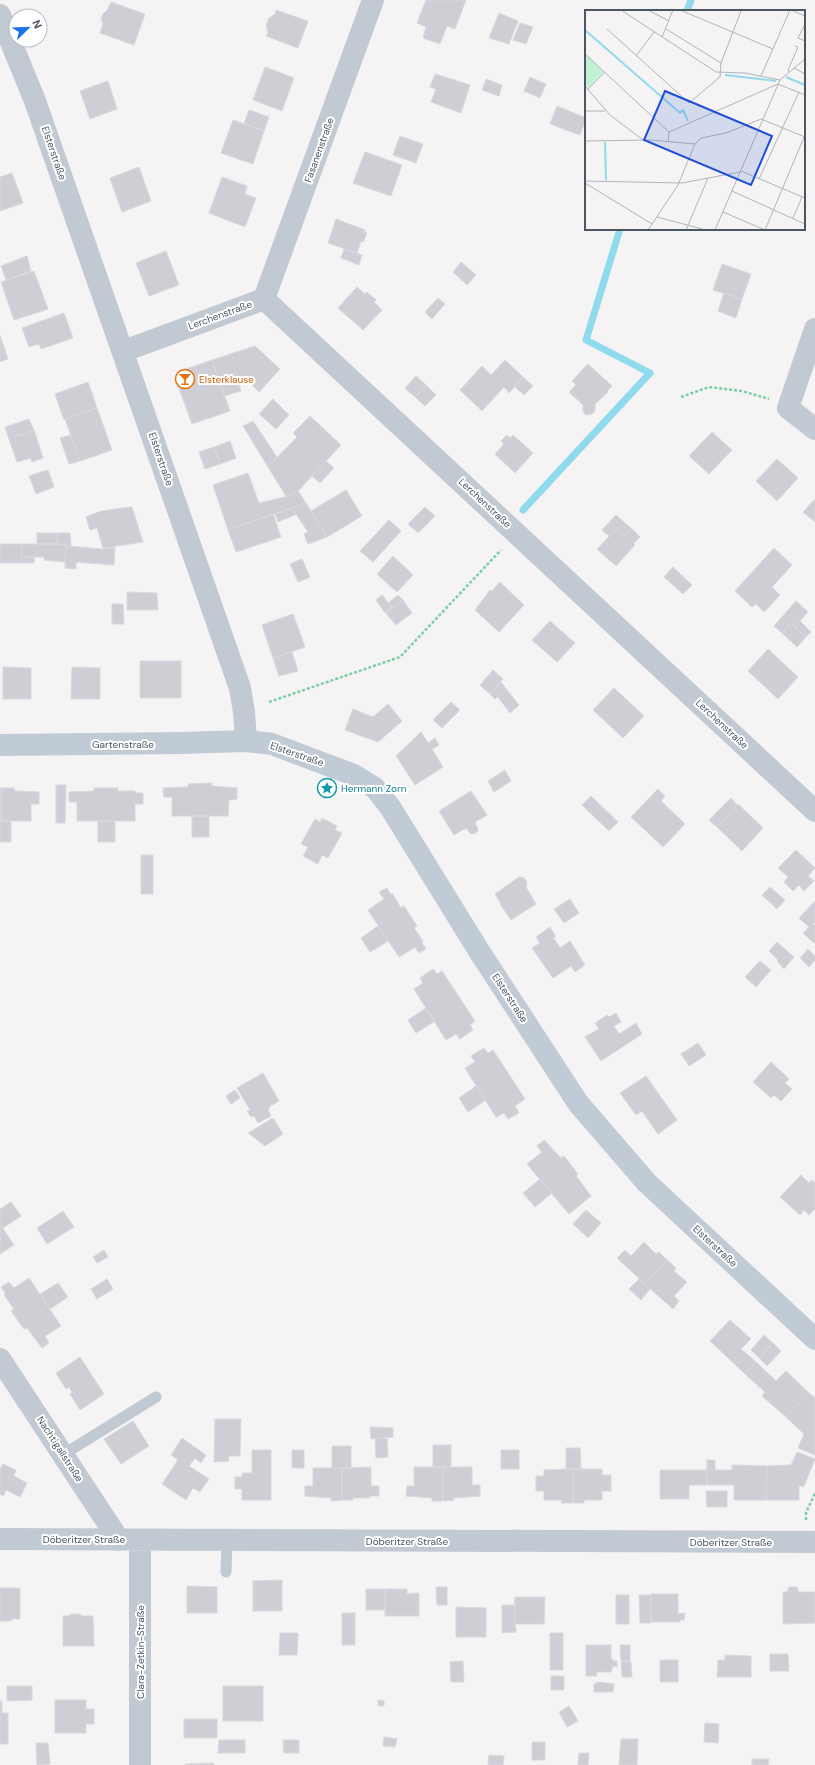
<svg xmlns="http://www.w3.org/2000/svg" width="815" height="1765" font-family="'DM Sans',sans-serif">
<rect width="100%" height="100%" fill="#f5f3f3"/>
<g fill="none" stroke-linecap="round" stroke-linejoin="round">
<path stroke="#90daee" stroke-width="7" d="M687,11L691,0
M523,510L650,373L586,340L620,229"/>
</g>
<path fill="#cdcfd5" stroke="#d7d9de" d="M426,0H466L455,29L447,26L440,44L423,38L426,27L417,23Z
M111,2L145,14L134,45L100,33L103,24L101,18L103,14L106,11H107Z
M276,10L308,21L298,48L266,36L268,33L266,26L269,18L275,14Z
M499,13L518,21L509,44L489,38Z
M520,23L533,27L526,44L513,40Z
M265,67L294,78L282,111L253,100Z
M435,74L470,85L461,113L431,102L436,89L430,87Z
M530,77L546,84L540,98L524,91Z
M486,79L502,85L499,96L482,90Z
M108,81L117,109L90,119L80,91Z
M557,106L586,118L580,135L550,124Z
M249,110L269,117L264,131L244,124Z
M233,120L264,131L253,164L221,153Z
M400,136L423,144L416,163L393,155Z
M365,152L402,165L391,196L353,183Z
M139,167L151,201L122,212L110,178Z
M12,173L23,203L0,211V177Z
M222,177L247,186L245,194L256,198L245,227L209,213Z
M336,219L365,230L364,232L367,233L363,242L361,241L357,253L328,243Z
M344,249L362,255L359,265L341,258Z
M166,251L179,285L149,296L136,263Z
M27,256L31,271L6,280L1,266Z
M461,262L476,275L467,285L453,272Z
M722,264L751,274L742,299L713,290Z
M34,271L48,309L14,320L1,282Z
M357,287L365,294L367,292L376,300L374,302L382,310L363,330L338,308Z
M724,293L742,299L736,318L718,311Z
M438,298L445,304L432,319L425,312Z
M64,313L73,338L41,349L39,344L29,347L22,328Z
M0,335L8,359L0,362Z
M255,346L280,369L259,392L248,381L238,384L235,373L218,378L212,360Z
M212,360L230,411L192,424L176,380L180,371Z
M505,360L523,377L509,393L504,387L482,411L460,390L482,366L491,375Z
M588,364L612,386L607,391L608,392L595,404V411L592,414L586,415L583,411V405L569,392L576,385L572,381Z
M235,373L241,391L224,396L218,378Z
M416,376L426,385L415,397L405,388Z
M523,377L533,386L524,395L514,386Z
M88,382L97,408L64,420L55,394Z
M426,385L436,395L425,406L415,397Z
M273,399L289,415L276,429L259,414Z
M97,408L112,450L80,461L65,419Z
M310,416L341,445L298,491L289,496H286L268,467L297,437L293,433Z
M29,419L34,430L9,439L5,427Z
M253,421L277,457L268,467L243,426Z
M34,430L43,458L32,462L31,458L17,462L9,439Z
M712,432L732,450L709,474L689,456Z
M71,435L80,461L69,464L60,438Z
M507,435L510,438L513,435L533,453L515,473L495,454L504,444L501,441Z
M230,441L236,458L220,464L214,447Z
M214,447L220,464L205,469L199,452Z
M777,459L798,478L777,501L756,481Z
M326,461L334,468L320,483L312,476Z
M48,470L54,487L36,494L29,476Z
M248,473L259,503L289,496L298,491L306,503L228,530L213,485Z
M346,490L362,516L327,537L311,511Z
M815,499V522L803,512Z
M306,503L327,537L308,544L304,534L308,532L292,508Z
M130,507H132L143,542L103,548L97,528L90,530L86,517L101,511Z
M425,507L435,516L418,533L408,524Z
M292,508L297,514L278,522L275,514Z
M273,514L281,537L236,552L228,530Z
M616,515L632,529L625,536L617,528L609,536L602,530Z
M389,520L401,531L373,562L360,551Z
M617,528L625,536L632,529L640,537L633,544L635,545L616,566L597,549Z
M37,533H57V544H37Z
M57,533H70L71,546H66V544H57Z
M0,544H22L21,557H34V563H0Z
M22,544H66L65,562L44,560V557H21Z
M66,546L103,549L115,547L114,565L76,562V569L65,568Z
M774,548L792,565L772,587L780,595L764,612L756,604L752,607L735,591Z
M393,556L413,575L397,592L377,574Z
M302,559L310,577L298,582L290,564Z
M673,567L692,585L683,594L664,577Z
M500,582L524,605L499,632L475,610L490,590L492,591Z
M127,592L157,593L158,610H127Z
M382,595L392,608L385,613L376,600Z
M398,595L403,600L393,608L388,603Z
M403,600L412,613L396,625L386,613Z
M796,601L808,612L795,626L791,623L782,633L774,626Z
M112,604H123L124,624H112Z
M293,614L305,647L273,658L262,625Z
M550,621L575,643L557,662L532,640Z
M800,621L811,632L806,637L795,626Z
M791,623L806,637L797,647L782,633Z
M768,649L798,677L778,699L748,671Z
M292,652L298,671L279,676L273,658Z
M140,661H181V698H140Z
M3,667L31,668V699H3Z
M72,667L100,668V699H71Z
M493,670L503,679L490,694L480,685Z
M501,682L507,690L495,699L490,694Z
M614,688L644,716L623,738L593,710Z
M507,690L519,705L510,713L498,697Z
M451,702L460,710L442,728L433,720Z
M388,704L402,721L378,742L345,730L353,709L373,717Z
M421,732L428,743L435,738L439,745L432,749L443,767L415,785L396,756Z
M505,770L511,781L494,792L488,781Z
M212,783V786L237,788V799L229,800L228,816H172V797H164L163,788L188,787V784Z
M56,785H66L65,823H56Z
M0,788H2V821H0Z
M2,788H14L15,791L39,792V804H31V821H2Z
M94,788H118V791H135V793H143V804H135V821H77V802H69V792L94,791Z
M658,789L665,796L661,801L685,824L663,847L631,817Z
M471,791L487,815L475,822L478,830L476,833L471,834L466,828L454,835L439,811Z
M591,796L618,822L609,831L582,805Z
M731,798L737,805L717,827L709,820Z
M738,804L763,828L742,851L717,827Z
M192,816H209V837H192Z
M322,818L337,826L335,830L342,833L328,858L322,855L318,864L303,856L308,847L301,844L315,819L320,822Z
M0,821H11V842H0Z
M98,821H115V842H98Z
M796,850L815,868L808,876L814,881L804,891L799,885L793,891L784,882L788,877L778,868Z
M141,855H153V894H141Z
M519,877L524,878L527,882L526,887L536,904L511,920L500,904H501L495,894Z
M770,887L785,900L777,909L762,895Z
M387,888L391,895L392,893L401,908L404,906L417,926L414,928L423,941L422,943L426,949L419,953L415,947L399,957L368,910L384,899L379,892Z
M570,899L579,913L564,923L554,909Z
M815,901V922L809,927L799,918Z
M813,923L815,926V944L803,933Z
M378,926L388,941L370,952L361,938Z
M550,927L556,937H553L560,948L570,941L585,965L575,972L571,966L553,978L532,948L540,943L536,937Z
M777,942L794,957L784,969L777,961L778,960L769,951Z
M808,949L815,956V960L809,967L800,958Z
M760,961L771,970L756,987L745,977Z
M433,969L437,974L442,971L475,1021L470,1025L473,1030L460,1039L456,1034L446,1040L414,989L423,983L420,978Z
M426,1008L435,1021L416,1033L408,1020Z
M616,1013L621,1022L614,1026L619,1034L636,1023L642,1034L601,1061L585,1037L599,1029L595,1023L607,1015L609,1017Z
M698,1043L706,1055L689,1066L681,1054Z
M484,1048L488,1053L493,1050L525,1099L515,1106L519,1113L508,1119L504,1113L496,1117L465,1068L475,1062L471,1056Z
M771,1062L789,1079L785,1083L792,1089L781,1101L774,1095L771,1098L753,1082Z
M263,1073L279,1101L269,1107L270,1108L268,1110L271,1116L258,1123L254,1116L251,1117L247,1111L250,1110L237,1088Z
M646,1076L677,1120L658,1134L642,1111L636,1115L620,1093Z
M476,1086L486,1100L468,1112L459,1098Z
M235,1090L240,1098L231,1104L226,1096Z
M273,1118L283,1134L265,1146L248,1133Z
M544,1140L561,1158L564,1156L578,1174L576,1176L591,1196L569,1214L527,1164L542,1152L537,1146Z
M801,1175L809,1183L812,1180L815,1183V1209L809,1215L804,1210L800,1215L780,1197Z
M540,1179L552,1193L535,1207L523,1193Z
M11,1202L21,1216L3,1228L0,1224V1209Z
M586,1210L601,1223L588,1238L573,1224Z
M63,1211L74,1227L47,1244L37,1228Z
M0,1224L14,1245L0,1254Z
M644,1242L656,1254L659,1252L667,1260L645,1284L617,1258L625,1250L631,1256Z
M104,1250L108,1257L97,1263L93,1257Z
M667,1260L676,1268L674,1271L687,1282L674,1296L679,1301L673,1309L645,1284Z
M29,1278L61,1326L45,1336L49,1343L42,1348L27,1328L24,1329L11,1311L14,1309L4,1295L6,1294L1,1287L9,1282L14,1288Z
M107,1279L113,1289L97,1299L91,1289Z
M639,1279L650,1289L641,1300L629,1289Z
M58,1283L68,1297L50,1309L40,1294Z
M730,1320L751,1339L741,1349L756,1362L745,1374L710,1341Z
M764,1335L773,1343L759,1358L751,1350Z
M773,1343L781,1351L767,1366L759,1358Z
M80,1357L104,1394L80,1410L70,1394L72,1392L69,1387L66,1389L56,1373Z
M756,1362L776,1381L786,1371L809,1393L786,1417L762,1396L765,1392L745,1374Z
M809,1393L815,1398V1455L798,1448L804,1434L786,1417Z
M215,1419H241L240,1456H228L229,1461L214,1462Z
M133,1421L149,1446L121,1464L104,1439Z
M370,1427L393,1428V1437L371,1439Z
M182,1438L206,1455L201,1463L195,1458L189,1466L209,1479L200,1492L193,1488L186,1500L162,1484L178,1460L171,1455Z
M387,1438L388,1457L376,1458L375,1439Z
M433,1445H451V1467H433Z
M332,1446H351V1468H332Z
M566,1448H580L581,1469H566Z
M252,1450H271V1500H242V1489H235V1477H242V1473H252Z
M292,1450H304V1468H292Z
M501,1450H519V1469H501Z
M797,1452L815,1459L804,1486H799V1500H766L767,1466L791,1465Z
M707,1460H715V1470H732V1465L767,1466L766,1500H734V1485H707Z
M707,1460V1485H689V1499H660V1470H707Z
M3,1464L16,1470L14,1476L27,1483L20,1497L6,1490L3,1496L0,1494V1469Z
M371,1467V1486H379V1496H370V1498H353V1500H342V1468Z
M414,1467H443V1501H432V1498L406,1496L407,1486H414Z
M443,1467H472V1485H480V1496L454,1498V1500L443,1501Z
M313,1468H342V1500L331,1501V1498L305,1496V1486H313Z
M573,1469H602V1475H611V1491H602V1500H584V1503H573Z
M573,1469V1503H561L562,1500H544V1491H536V1476H544V1470Z
M706,1491H727V1507H707Z
M282,1580V1611H253V1581Z
M187,1586L217,1587V1613H187Z
M436,1587H447V1605H437Z
M789,1587H797L799,1592H815V1623L783,1624V1592H787Z
M0,1588H20V1619H12L11,1621H0Z
M366,1589H385V1610H366Z
M385,1589H407V1594L419,1593V1616H385Z
M651,1594H678V1614L685,1613L684,1620H680V1622H651Z
M616,1595H629V1624H616Z
M639,1595H651V1623H640Z
M515,1597H545L544,1624H514Z
M502,1605H514L516,1632L502,1633Z
M456,1607L486,1608V1637H456Z
M342,1613H355V1645H342Z
M71,1614H79L82,1616H93L94,1646H63V1616H68Z
M280,1633H298L297,1655H279Z
M550,1633H563V1670H550Z
M586,1645H611V1659H613V1661H617V1667L613,1666L611,1672H596L597,1676H586Z
M620,1645H630V1661H621Z
M770,1654H788L789,1671H770Z
M725,1655L751,1656V1677H717L718,1660H725Z
M660,1660H678V1682H660Z
M463,1661L464,1682H451L450,1662Z
M621,1661L631,1662L632,1677H622Z
M551,1676H564V1690H551Z
M599,1682L614,1684L613,1692H594V1684Z
M7,1686H32V1700L7,1701Z
M223,1686H263V1721H223Z
M55,1700H86V1709H94V1724H86V1733H55Z
M378,1700L384,1701V1706H378Z
M0,1701H2V1713H8V1744H0Z
M569,1706L578,1721L567,1727L559,1712Z
M184,1719H217V1738H184Z
M705,1723L719,1724L718,1743L704,1742Z
M384,1737L397,1739L395,1747L383,1746Z
M621,1739H638L637,1765H619Z
M219,1740H245V1753H218Z
M283,1740H299V1753H284Z
M532,1742H545V1760H532Z
M36,1743H48L50,1764L37,1765Z
M579,1753H589L588,1765H578Z
M489,1755L504,1756L503,1765H488Z
M752,1759H769L768,1765H752Z
M214,1763V1765H185V1764Z"/>
<g fill="none" stroke-linecap="round" stroke-linejoin="round">
<path stroke="#7ad0a6" stroke-width="2.5" stroke-dasharray="3 2" stroke-linecap="butt" d="M681,397L709,387L742,391L769,399
M269,702L400,657L501,550
M806,1520V1513L815,1493"/>
<path stroke="#c1cad2" stroke-width="11" d="M64,1454L156,1397
M226,1572L227,1540"/>
<path stroke="#c1cad2" stroke-width="22" d="M0,15L35,101L240,688L244,712L246,741
M264,299L373,0
M815,329L788,408L815,429
M124,351L264,299L815,811
M0,1359L119,1540
M0,1539L815,1542
M140,1540V1765"/>
<path stroke="#c1cbd6" stroke-width="22" d="M0,745L182,743L246,741L272,744L354,775L375,788L390,807L479,951L578,1103L647,1183L815,1339"/>
</g>
<defs>
<symbol id="bar-ring" viewBox="-11 -11 22 22"><circle r="9.5" fill="#fff" stroke="#e8710a" stroke-width="1.5"/><path d="M-6-5H6L.8 .8V4.5H3.5V6h-7V4.5H-.8V.8Z" fill="#e8710a"/></symbol>
<symbol id="sight-ring" viewBox="-11 -11 22 22"><circle r="9.5" fill="#fff" stroke="#0f9aa8" stroke-width="1.5"/><path d="M0-6L1.8-2.2L6-1.7L2.9 1.2L3.7 5.4L0 3.3L-3.7 5.4L-2.9 1.2L-6-1.7L-1.8-2.2Z" fill="#0f9aa8"/></symbol>
</defs>
<g fill-rule="evenodd">
<use href="#bar-ring" x="174" y="368" width="22" height="22"/>
<use href="#sight-ring" x="316" y="777" width="22" height="22"/>
</g>
<g text-anchor="middle" dominant-baseline="central" stroke-width="4" stroke-linejoin="round" paint-order="stroke">
<g font-size="10" fill="#4a5661" stroke="#fff">
<text transform="translate(319 150) rotate(-70)">Fasanenstraße</text>
<text transform="translate(54 153) rotate(71)">Elsterstraße</text>
<text transform="translate(220 315) rotate(-20)">Lerchenstraße</text>
<text transform="translate(161 459) rotate(71)">Elsterstraße</text>
<text transform="translate(485 503) rotate(43)">Lerchenstraße</text>
<text transform="translate(722 724) rotate(43)">Lerchenstraße</text>
<text x="123" y="744">Gartenstraße</text>
<text transform="translate(297 754) rotate(19)">Elsterstraße</text>
<text transform="translate(510 998) rotate(57)">Elsterstraße</text>
<text transform="translate(715 1246) rotate(43)">Elsterstraße</text>
<text transform="translate(60 1449) rotate(57)">Nachtigallstraße</text>
<text x="84" y="1539">Döberitzer Straße</text>
<text x="407" y="1541">Döberitzer Straße</text>
<text x="731" y="1542">Döberitzer Straße</text>
<text transform="translate(140 1652) rotate(-90)">Clara-Zetkin-Straße</text>
</g>
<g font-size="10" fill="#c56008" stroke="#fff" text-anchor="start">
<text x="199" y="379">Elsterklause</text>
</g>
<g font-size="10" fill="#0d838f" stroke="#fff" text-anchor="start">
<text x="341" y="788">Hermann Zorn</text>
</g>
</g>
<g transform="translate(585 10)">
<rect width="220" height="220" fill="#f5f3f3"/>
<path d="M3,46L19,62L3,78L0,74V49Z" fill="#c3f1d5"/>
<path fill="none" stroke="#90daee" stroke-width="2" d="M0,20L95,103L98,100L103,111M140,65L191,71M201,67L220,75M20,132L21,170"/>
<path fill="none" stroke="#b1b4b9" stroke-width="1" d="M36,0L131,62L160,63L195,70M63,0L84,11M95,0L188,39M206,0L220,6M220,14L213,28L220,31M22,19L104,93L135,67L136,53L156,1L154,0M81,19L136,53M77,27L88,0M0,44L84,122M51,46L69,22M209,58L220,64M204,62L203,60L213,37L210,36M176,66L205,0M193,74L220,85M0,76L25,105L58,130M3,79L20,62M0,101H20M0,131L66,130L110,134M83,132L84,122L193,74M156,161L220,188M174,169L214,82M0,171L97,173L155,162M0,173L67,214M147,181L220,214M138,202L180,220M72,207L121,220M208,208L217,187M63,220L93,175L110,134L116,128L141,123L176,109L220,127M101,220L123,168M130,220L195,70L220,49M180,220L220,125"/>
<path fill="#1d4ed8" fill-opacity="0.15" stroke="#1d4ed8" stroke-width="2" d="M80,81L187,126L166,175L59,130Z"/>
<rect width="220" height="220" fill="none" stroke="#4a5661" stroke-width="2"/>
</g>
<g transform="translate(28 28) rotate(67)"><circle r="19" fill="#ffffff" stroke="#b7bbc0"/>
<path d="M0-3L7 15L0 10L-7 15Z" fill="#1a73e8"/>
<text y="-6" font-size="11" font-weight="bold" text-anchor="middle" fill="#4a5661">N</text>
</g>
</svg>
